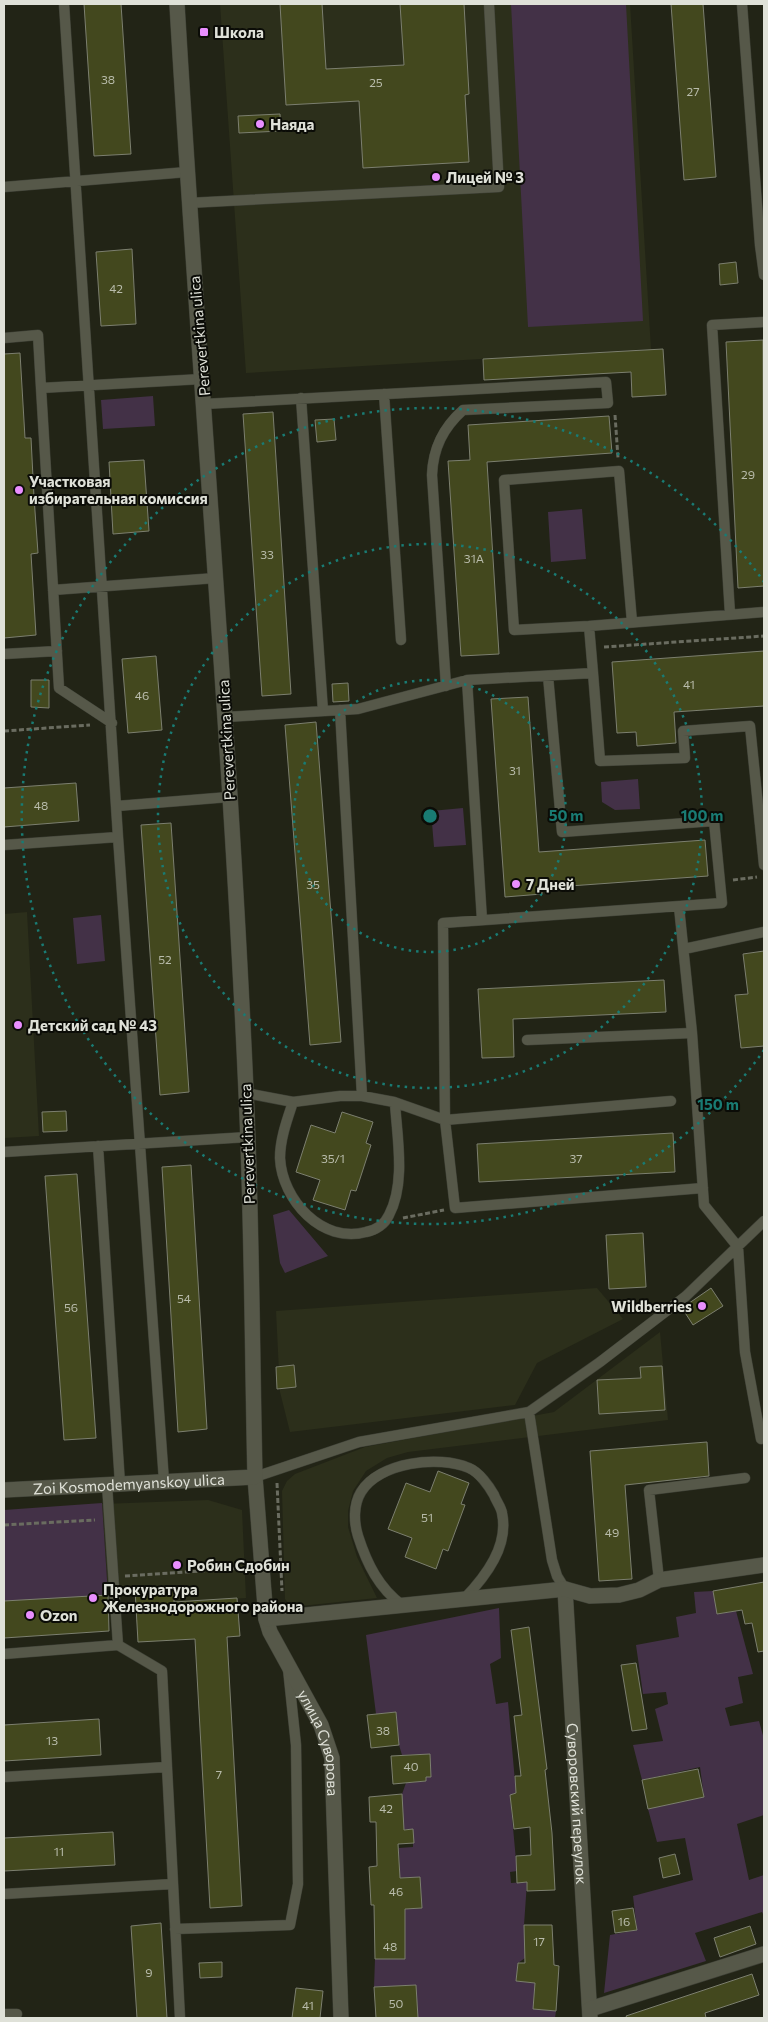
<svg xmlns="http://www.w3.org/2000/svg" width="768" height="2022" font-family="Commissioner,sans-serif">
<rect width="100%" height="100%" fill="#222416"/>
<path fill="#2c2f1b" d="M220,4H630L651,349L246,373Z
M27,912L39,1136L4,1138V914Z
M597,1288L623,1319L537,1363L515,1405L290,1432L280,1392L276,1311Z
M660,1332L668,1420L408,1452L387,1458L366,1471L353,1491L348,1511V1527L357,1557L377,1598L291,1607L285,1599L282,1491L287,1481L295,1474L365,1447L554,1412Z
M208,1500L242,1510L246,1598L174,1602V1587L135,1589L108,1595L102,1504Z"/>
<path fill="#433147" d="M511,4H626L643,321L528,327Z
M153,396L155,426L103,429L101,400Z
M582,509L586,559L551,562L548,512Z
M638,779L640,809L615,810L602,802L601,782Z
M463,808L466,845L434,847L431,811Z
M101,915L105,961L77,964L73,918Z
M289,1210L328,1256L285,1273L280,1263L273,1215Z
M102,1503L108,1595L4,1602V1510Z
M713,1591L718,1614L736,1611L753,1674L738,1677L743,1703L725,1708L730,1726L759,1721L764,1739V1815L737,1824L749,1880L764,1875V1916L762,1912L695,1933L706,1961L604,1993L610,1935L637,1930L633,1896L693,1880L685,1838L657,1842L648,1809L704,1797L700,1767L642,1780L633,1745L663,1741L655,1709L668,1704L666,1692L643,1694L636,1645L679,1637L676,1617L696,1613L694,1592Z
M499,1608L501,1658L490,1664L496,1704L508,1702L516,1793L510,1795L517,1871L510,1872L511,1883L527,1882L524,1925L525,1958L518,1963L516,1981L535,1983L533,2009L556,2011L555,2018H418L416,1985L374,1987L375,1959H405V1933H392V1910L422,1908L420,1877L400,1878L399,1848L413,1847V1829H402V1794L406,1783L426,1781V1777L431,1776L430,1754L402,1755L399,1745L396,1712L376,1714L366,1635Z"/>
<path fill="#43481e" stroke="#7c7f6f" d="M84,4H121L131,154L94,156Z
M280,4H322L326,69L404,65L400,4H464L469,94L465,95L469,162L363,168L359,101L286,105Z
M671,4H703L716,177L684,180Z
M280,114L281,131L239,133L238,116Z
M132,249L136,324L101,326L96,252Z
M736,262L738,283L720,285L719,264Z
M763,340L764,586L738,588L726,342Z
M663,349L666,395L632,397L631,372L484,380L483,359Z
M20,353L25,438H31L34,497L38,553L31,554L36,635L4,638V354Z
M273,412L291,694L262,696L243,414Z
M609,416L612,453L487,462L499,654L461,656L448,461L470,460L468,425Z
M334,419L336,440L317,442L315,420Z
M144,460L149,531L113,534L109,462Z
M764,651V706L674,712L676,743L637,746L636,732L617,733L612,662Z
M156,656L162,730L128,733L122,659Z
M31,680H49V708L31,707Z
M348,683L349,701L333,702L332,684Z
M528,697L539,852L705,840L708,876L542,888V894L505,897L491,699Z
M316,722L341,1042L310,1045L285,725Z
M76,783L79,821L4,827V788Z
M171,823L189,1092L160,1095L141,825Z
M764,951V1046L741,1048L735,995L748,994L743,954Z
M664,980L666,1012L513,1019L514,1057L482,1058L478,989Z
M66,1111L67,1131L43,1132L42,1112Z
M342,1112L373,1122L366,1143L371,1145L356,1191L351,1190L345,1210L313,1200L320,1180L296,1172L311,1125L335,1133Z
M673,1133L675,1172L479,1182L477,1144Z
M191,1165L207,1429L178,1432L162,1167Z
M77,1174L96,1438L64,1440L45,1176Z
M643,1233L646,1287L609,1289L606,1235Z
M711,1288L723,1306L693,1325L682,1308Z
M294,1365L296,1387L277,1389L276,1367Z
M662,1366L665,1410L599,1414L597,1380L641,1378L640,1367Z
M707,1442L709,1476L625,1485L632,1579L599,1581L590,1451Z
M438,1471L469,1483L461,1504L465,1505L448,1551L443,1549L436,1569L405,1557L412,1538L388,1529L406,1483L430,1492Z
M764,1582V1651L758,1652L752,1623L745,1624L742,1610L717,1614L713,1591Z
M174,1587V1602L237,1598L240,1636L227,1637L242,1906L210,1908L195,1639L138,1642L135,1589Z
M108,1595L109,1631L4,1638V1601Z
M529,1627L547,1769L545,1770L552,1833L555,1890L527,1891V1882L517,1883L516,1856L531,1855L530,1827L514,1829L510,1795L516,1793L515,1776H521L514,1716L522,1715L511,1630Z
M636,1663L647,1729L632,1731L621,1665Z
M396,1712L399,1745L371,1748L367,1715Z
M99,1719L101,1755L4,1761V1725Z
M430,1754L431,1777H426V1781L393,1784L391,1756Z
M698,1769L704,1797L648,1809L642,1780Z
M402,1794L404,1830L413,1829L414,1843L398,1844L400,1878L420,1877L422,1908L405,1909V1959H375L374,1905H371L369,1867L377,1866L376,1822H370L369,1797Z
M113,1832L115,1865L4,1871V1838Z
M675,1854L680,1874L663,1878L659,1858Z
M633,1908L637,1930L615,1933L612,1911Z
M161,1923L167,2018H137L131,1926Z
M524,1925H552L554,1965L559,1966L556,2011L533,2009L535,1983L516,1981L518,1963H525Z
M750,1926L756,1944L720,1957L714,1938Z
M222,1962V1977L200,1978L199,1963Z
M752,1974L759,1995L705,2013L706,2018H627L626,2016Z
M416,1985L418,2018H376L374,1987Z
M296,1988L323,1991L320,2018H292Z"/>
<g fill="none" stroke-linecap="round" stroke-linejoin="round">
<defs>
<path id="lane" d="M64,4L118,837L164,1481
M742,4L760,245L764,275
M4,187L187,172
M188,203L499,187L489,4
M4,338L38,335L41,388
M384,394L401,640
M301,398L323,711
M204,404L606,382L608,403L463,410C443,428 433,448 432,475L446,686
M53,590L216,578
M730,614L712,325L764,322
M589,626L514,630L504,480L619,471L632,622
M4,654L57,651
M593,673L600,761L685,758L683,731L750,726L764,865
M467,680L482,920
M340,710L362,1096
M225,717L358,709L467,680L593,673L589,626L764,612
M112,723L59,688L41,388L202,379
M117,806L229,797
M4,845L118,837
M684,949L764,932
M692,1033L704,1205L738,1247L745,1352L761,1439
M527,1040L692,1033L679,907
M246,1093L293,1102L340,1096H362L394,1102L445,1120L443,923L722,903L714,821L562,832L548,676
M671,1101L445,1120L455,1208L703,1188
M293,1102C287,1120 280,1139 280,1158C282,1200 322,1244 366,1232C376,1230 385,1224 389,1215C406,1183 397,1137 395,1103
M98,1146L120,1484
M4,1152L248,1137
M529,1412L552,1560L557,1576L565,1589
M255,1477L359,1442L529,1412L600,1362L686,1296L764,1221
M107,1485L118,1645L162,1671L180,2018
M659,1580L649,1490L745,1478
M402,1605C379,1588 367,1564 358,1536C354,1523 353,1505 361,1492C379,1462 439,1455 469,1468C479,1472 489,1486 494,1495C496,1501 501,1507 502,1513C509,1546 486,1576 464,1599
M4,1654L118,1645
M4,1777L166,1767
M4,1894L172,1884
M175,1929L290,1925L298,1884L296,1745L288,1669
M4,2014H17"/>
<g id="street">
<path id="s1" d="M255,1477L266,1619L270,1632L321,1725L332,1758L341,2018"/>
<path id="s2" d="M565,1589L590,2018"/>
<path d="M266,1619L565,1589L590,1596L619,1595L639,1590L659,1580L764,1565"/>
<path d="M590,2009L764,1954"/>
</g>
<g id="secondary">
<path id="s3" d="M4,1490L255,1477C252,1348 252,1220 246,1091C230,728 198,366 177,4"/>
</g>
</defs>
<use href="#lane" stroke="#3e4036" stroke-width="11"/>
<use href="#street" stroke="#3e4036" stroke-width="16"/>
<use href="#secondary" stroke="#3e4036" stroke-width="16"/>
<path stroke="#6a6c60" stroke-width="3" stroke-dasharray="5 2.5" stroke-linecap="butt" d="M615,415L618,458
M604,647L764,636
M4,731L90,725
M733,880L757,877
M403,1218L444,1210
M277,1483L282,1591
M4,1525L95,1520
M125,1576L246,1568"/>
<use href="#lane" stroke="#565849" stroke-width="10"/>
<use href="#street" stroke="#565849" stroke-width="15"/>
<use href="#secondary" stroke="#565849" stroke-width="15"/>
</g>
<g fill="none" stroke="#197b73" stroke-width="2.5" stroke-dasharray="2.5 5">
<circle cx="430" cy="816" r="136"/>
<circle cx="430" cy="816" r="272"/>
<path d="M764 1050A408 408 0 1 1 764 582"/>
</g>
<g fill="#e98efe" stroke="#0b0c07" stroke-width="2">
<rect x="199" y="27" width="10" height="10" rx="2.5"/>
<circle cx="260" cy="124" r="5"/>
<circle cx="436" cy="177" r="5"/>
<circle cx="19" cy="490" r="5"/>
<circle cx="516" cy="884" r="5"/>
<circle cx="18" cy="1025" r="5"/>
<circle cx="702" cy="1306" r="5"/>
<circle cx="177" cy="1565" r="5"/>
<circle cx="93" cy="1598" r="5"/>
<circle cx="30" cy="1615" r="5"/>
</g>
<g text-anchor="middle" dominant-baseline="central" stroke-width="4" stroke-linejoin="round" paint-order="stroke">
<g font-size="12" fill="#b8bbaa">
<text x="108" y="79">38</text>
<text x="376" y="82">25</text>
<text x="693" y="91">27</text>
<text x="116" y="288">42</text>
<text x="748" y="474">29</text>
<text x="267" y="554">33</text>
<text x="474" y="558">31А</text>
<text x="689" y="684">41</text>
<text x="142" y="695">46</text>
<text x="515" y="770">31</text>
<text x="41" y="805">48</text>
<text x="313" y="884">35</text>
<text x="165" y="959">52</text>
<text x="333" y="1158">35/1</text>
<text x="576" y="1158">37</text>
<text x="184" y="1298">54</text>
<text x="71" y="1307">56</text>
<text x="427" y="1517">51</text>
<text x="612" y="1532">49</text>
<text x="383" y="1730">38</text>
<text x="52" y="1740">13</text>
<text x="411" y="1766">40</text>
<text x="219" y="1774">7</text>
<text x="386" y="1808">42</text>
<text x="59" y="1851">11</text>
<text x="396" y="1891">46</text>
<text x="624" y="1921">16</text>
<text x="539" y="1941">17</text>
<text x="390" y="1946">48</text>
<text x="149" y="1972">9</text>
<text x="396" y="2003">50</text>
<text x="308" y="2005">41</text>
</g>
<g font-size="15" font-weight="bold" fill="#dfe1d8" stroke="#0b0c07" text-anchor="start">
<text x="214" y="32">Школа</text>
<text x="270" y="124">Наяда</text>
<text x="446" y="177">Лицей № 3</text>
<text x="29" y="481">Участковая<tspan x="29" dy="17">избирательная комиссия</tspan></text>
<text x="526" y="884">7 Дней</text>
<text x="28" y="1025">Детский сад № 43</text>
<text x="692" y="1306" text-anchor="end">Wildberries</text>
<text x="187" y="1565">Робин Сдобин</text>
<text x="103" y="1589">Прокуратура<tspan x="103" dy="17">Железнодорожного района</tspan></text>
<text x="40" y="1615">Ozon</text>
</g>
<g font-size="15" fill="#dfe1d8" stroke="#0b0c07">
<text transform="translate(199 336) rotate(-95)">Perevertkina ulica</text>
<text transform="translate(226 740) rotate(-93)">Perevertkina ulica</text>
<text transform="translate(247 1144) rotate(-92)">Perevertkina ulica</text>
<text stroke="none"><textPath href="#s3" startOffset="125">Zoi Kosmodemyanskoy ulica</textPath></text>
<text stroke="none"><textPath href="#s1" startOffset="279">улица Суворова</textPath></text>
<text stroke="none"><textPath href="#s2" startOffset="215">Суворовский переулок</textPath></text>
</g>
</g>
<circle cx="430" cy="816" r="8" fill="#197b73" stroke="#0b0c07" stroke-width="2.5"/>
<g font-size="15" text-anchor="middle" font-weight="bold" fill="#197b73" stroke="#0b0c07" stroke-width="4" stroke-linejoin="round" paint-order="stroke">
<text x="566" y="821">50 m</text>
<text x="702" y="821">100 m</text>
<text x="718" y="1110">150 m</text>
</g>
<rect width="768" height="2022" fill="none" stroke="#dfe1d8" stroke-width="10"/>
</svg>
